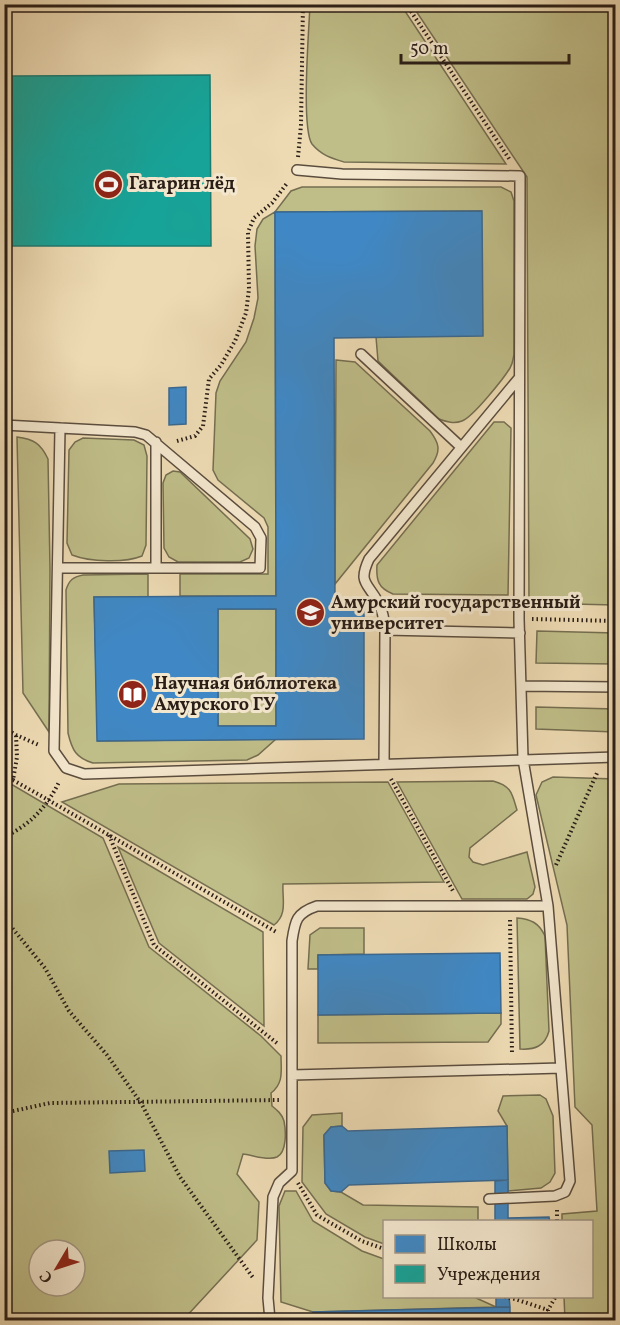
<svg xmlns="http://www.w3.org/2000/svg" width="620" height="1325" font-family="Vollkorn,serif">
<rect width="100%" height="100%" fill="#eddab3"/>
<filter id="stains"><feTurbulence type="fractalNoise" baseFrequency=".00333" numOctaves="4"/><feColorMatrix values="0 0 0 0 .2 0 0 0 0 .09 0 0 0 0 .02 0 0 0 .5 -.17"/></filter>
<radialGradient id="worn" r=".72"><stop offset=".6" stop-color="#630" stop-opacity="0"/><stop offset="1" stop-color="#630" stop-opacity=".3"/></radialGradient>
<path fill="#bfbd88" stroke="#746e50" stroke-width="1.5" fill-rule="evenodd" d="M5,4H268V7Z
M310,5H401L506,164L344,162C331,158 321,155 312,144C301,128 309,29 310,5Z
M412,5H615V605L529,603L527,177Z
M302,187H501L511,192L514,201V354C513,359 513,363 510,368C504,378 473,417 462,421C454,424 447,422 439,419L378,361L376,337L481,211L275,212L276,596H180V574H268V527L264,518L218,480L213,470L216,393L220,381L246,342L254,318L258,298L255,246L257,229L263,219L275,212L291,191Z
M336,360L355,362L430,431C439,443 441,450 433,463L335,584Z
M494,422H504L511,428L508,595L393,594C378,588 376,580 377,565Z
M17,437C34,439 41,444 48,459L50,569L49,732L23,693Z
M83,438L134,440L144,445L147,456L146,545L142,556C125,563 90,562 72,555L67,543L69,450L75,442Z
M5,441L9,446L8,746L5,756Z
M173,471L180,472L250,539L253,549L249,558L240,562H178L169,557L164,548L163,483L166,475Z
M148,574V597H94L98,741L276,739L258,755L247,760L93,763C76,758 72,750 68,733L66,590C69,580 73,577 83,575Z
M218,609H276V726H218Z
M537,631L615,633V664L536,663Z
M536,707L615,709V732L536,729Z
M553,777L615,779V1320H565L564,1297L592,1296V1222L562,1221V1214L597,1211L592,1125L575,1107L567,925L536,795L542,782Z
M493,781C512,786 512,794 517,810L470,848L469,857L473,862L483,865L527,852L535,887L533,894L527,899H462L397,782Z
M388,782L444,882L283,884C282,899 288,914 274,925L62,802L119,784Z
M4,784H11L103,838L149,947L261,1036L281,1056C281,1071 284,1083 271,1093L272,1106C277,1110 282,1114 284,1121C286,1131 287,1152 277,1157C268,1161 252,1155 243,1154L237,1174L259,1202L257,1240L183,1320H5ZM39,1250H75V1286H39Z
M118,847L263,932L264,1026L159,943Z
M517,918C531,919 539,923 545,936L549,1031C545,1046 535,1050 520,1049Z
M320,928H364V954L318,955V969H308L310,935Z
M501,1013V1024L488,1042L318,1043V1015Z
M540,1095L546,1099L553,1116L555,1173L550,1182L541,1188L508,1191L507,1126L498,1111L503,1096Z
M342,1113V1126L331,1127L324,1135L325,1183L331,1191L341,1192L363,1205L478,1207V1221L384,1222V1244L365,1237L326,1214L302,1182L303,1127L312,1115Z
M285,1191H296L313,1221L362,1251L384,1259V1296L474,1297L496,1307L313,1312L281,1302L279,1206Z"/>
<path fill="#3f88c5" stroke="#396891" stroke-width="1.5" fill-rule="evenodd" d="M482,211L483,336L334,338L335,606L364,607V739L97,741L94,597L276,596L275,212ZM218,609H276V726H218Z
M186,387V424L169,425V388Z
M500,953L501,1013L318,1015V955Z
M342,1126L348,1131L507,1126L508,1180L349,1185L341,1192L331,1191L325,1183L324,1135L331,1127Z
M144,1150L145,1171L110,1173L109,1151Z
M508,1180V1218L549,1217L550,1222H495V1181Z
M496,1296H509L510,1307H496Z
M510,1307V1320H313V1312Z"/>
<path fill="#17a398" stroke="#1d7b71" stroke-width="1.5" d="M4,64H10L11,76L210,75L211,246H4Z"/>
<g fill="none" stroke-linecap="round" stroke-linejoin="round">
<defs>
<path id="lane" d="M297,170L342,174L520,176L519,619L523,759L548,906L570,1181L565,1192L555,1196L489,1199
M361,354L461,447
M4,425L60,428L54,751L66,768L84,774L616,757
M58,568H260L261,538L255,527L146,435L135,432L60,428
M156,568V442
M385,630C384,620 383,610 378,602C367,582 358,583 369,559L519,378
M521,686L616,687
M384,764L385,630L520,633
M292,1075L561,1068
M270,1320L268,1298L273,1197L279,1183L292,1171V941C295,921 296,913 317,906H548"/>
</defs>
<use href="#lane" stroke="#5b4d3e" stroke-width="12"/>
<path stroke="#2a1e17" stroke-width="4" stroke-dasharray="1.5 3" stroke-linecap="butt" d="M406,4L510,160
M298,157L301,125L303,4
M177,441L195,436L203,426L209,379L221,365L235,341L246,313L249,289L248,232L254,218L272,203L288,182
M532,619L616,621
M4,728L16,735L39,745
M4,774L13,780L17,757L16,735
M391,779L453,891
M4,780H13L50,801L278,933
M109,835L154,945L278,1044
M4,837C30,825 47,807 59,782
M556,865L597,773
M4,918L45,968L69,1011L107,1055L141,1103L180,1177L254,1279
M510,920L512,1054
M4,1113L50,1103L279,1100
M298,1183L317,1215L362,1241L384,1249
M557,1210V1222
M500,1296L515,1299L548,1310
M548,1320V1310L556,1296"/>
<use href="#lane" stroke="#f3e7ce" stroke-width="9"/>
</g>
<defs>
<symbol id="stadium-disc" viewBox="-11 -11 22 22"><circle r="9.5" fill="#8f2418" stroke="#f3e7ce"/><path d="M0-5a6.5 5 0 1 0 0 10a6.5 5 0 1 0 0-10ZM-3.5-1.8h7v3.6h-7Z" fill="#fff"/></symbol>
<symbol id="university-disc" viewBox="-11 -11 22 22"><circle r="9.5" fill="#8f2418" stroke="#f3e7ce"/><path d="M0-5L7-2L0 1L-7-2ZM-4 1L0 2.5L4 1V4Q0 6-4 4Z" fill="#fff"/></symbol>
<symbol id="library-disc" viewBox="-11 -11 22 22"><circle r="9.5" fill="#8f2418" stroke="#f3e7ce"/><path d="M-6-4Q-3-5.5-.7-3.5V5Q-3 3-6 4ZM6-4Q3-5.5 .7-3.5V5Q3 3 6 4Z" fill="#fff"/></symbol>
</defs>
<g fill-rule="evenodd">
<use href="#stadium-disc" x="92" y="168" width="33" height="33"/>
<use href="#university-disc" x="294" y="596" width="33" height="33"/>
<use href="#library-disc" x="116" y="678" width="33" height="33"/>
</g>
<g text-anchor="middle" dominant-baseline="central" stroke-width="6" stroke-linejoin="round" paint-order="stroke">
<g font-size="18" font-weight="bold" fill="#2a1e17" stroke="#f3e7ce" text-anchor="start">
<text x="129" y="184">Гагарин лёд</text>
<text x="331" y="603">Амурский государственный<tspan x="331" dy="21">университет</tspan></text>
<text x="154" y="684">Научная библиотека<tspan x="154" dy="21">Амурского ГУ</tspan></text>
</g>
</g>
<rect width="620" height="1325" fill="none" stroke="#eddab3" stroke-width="24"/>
<rect x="6" y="6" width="608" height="1313" fill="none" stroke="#2a1e17" stroke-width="3"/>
<rect x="12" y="12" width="596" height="1301" fill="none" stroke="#2a1e17" stroke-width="1.5"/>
<rect x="383" y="1220" width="210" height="78" fill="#f3e7ce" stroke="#a39785" stroke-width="1.5"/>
<rect x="395" y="1235" width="30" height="18" fill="#3f88c5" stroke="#a39785" stroke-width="1.5"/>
<text x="437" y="1250" font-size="18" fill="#2a1e17">Школы</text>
<rect x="395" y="1265" width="30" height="18" fill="#17a398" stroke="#a39785" stroke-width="1.5"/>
<text x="437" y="1280" font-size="18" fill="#2a1e17">Учреждения</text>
<g transform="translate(57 1268) rotate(231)"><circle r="28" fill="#f3e7ce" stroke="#a39785" stroke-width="1.5"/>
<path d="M0-4.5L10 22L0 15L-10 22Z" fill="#8f2418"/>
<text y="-9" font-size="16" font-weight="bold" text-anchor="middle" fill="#2a1e17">С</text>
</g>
<path d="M401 54v9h168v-9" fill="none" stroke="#2a1e17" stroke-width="3"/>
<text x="410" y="54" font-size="18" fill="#2a1e17" stroke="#f3e7ce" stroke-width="4.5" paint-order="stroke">50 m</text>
<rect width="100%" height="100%" filter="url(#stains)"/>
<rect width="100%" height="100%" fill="url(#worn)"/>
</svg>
